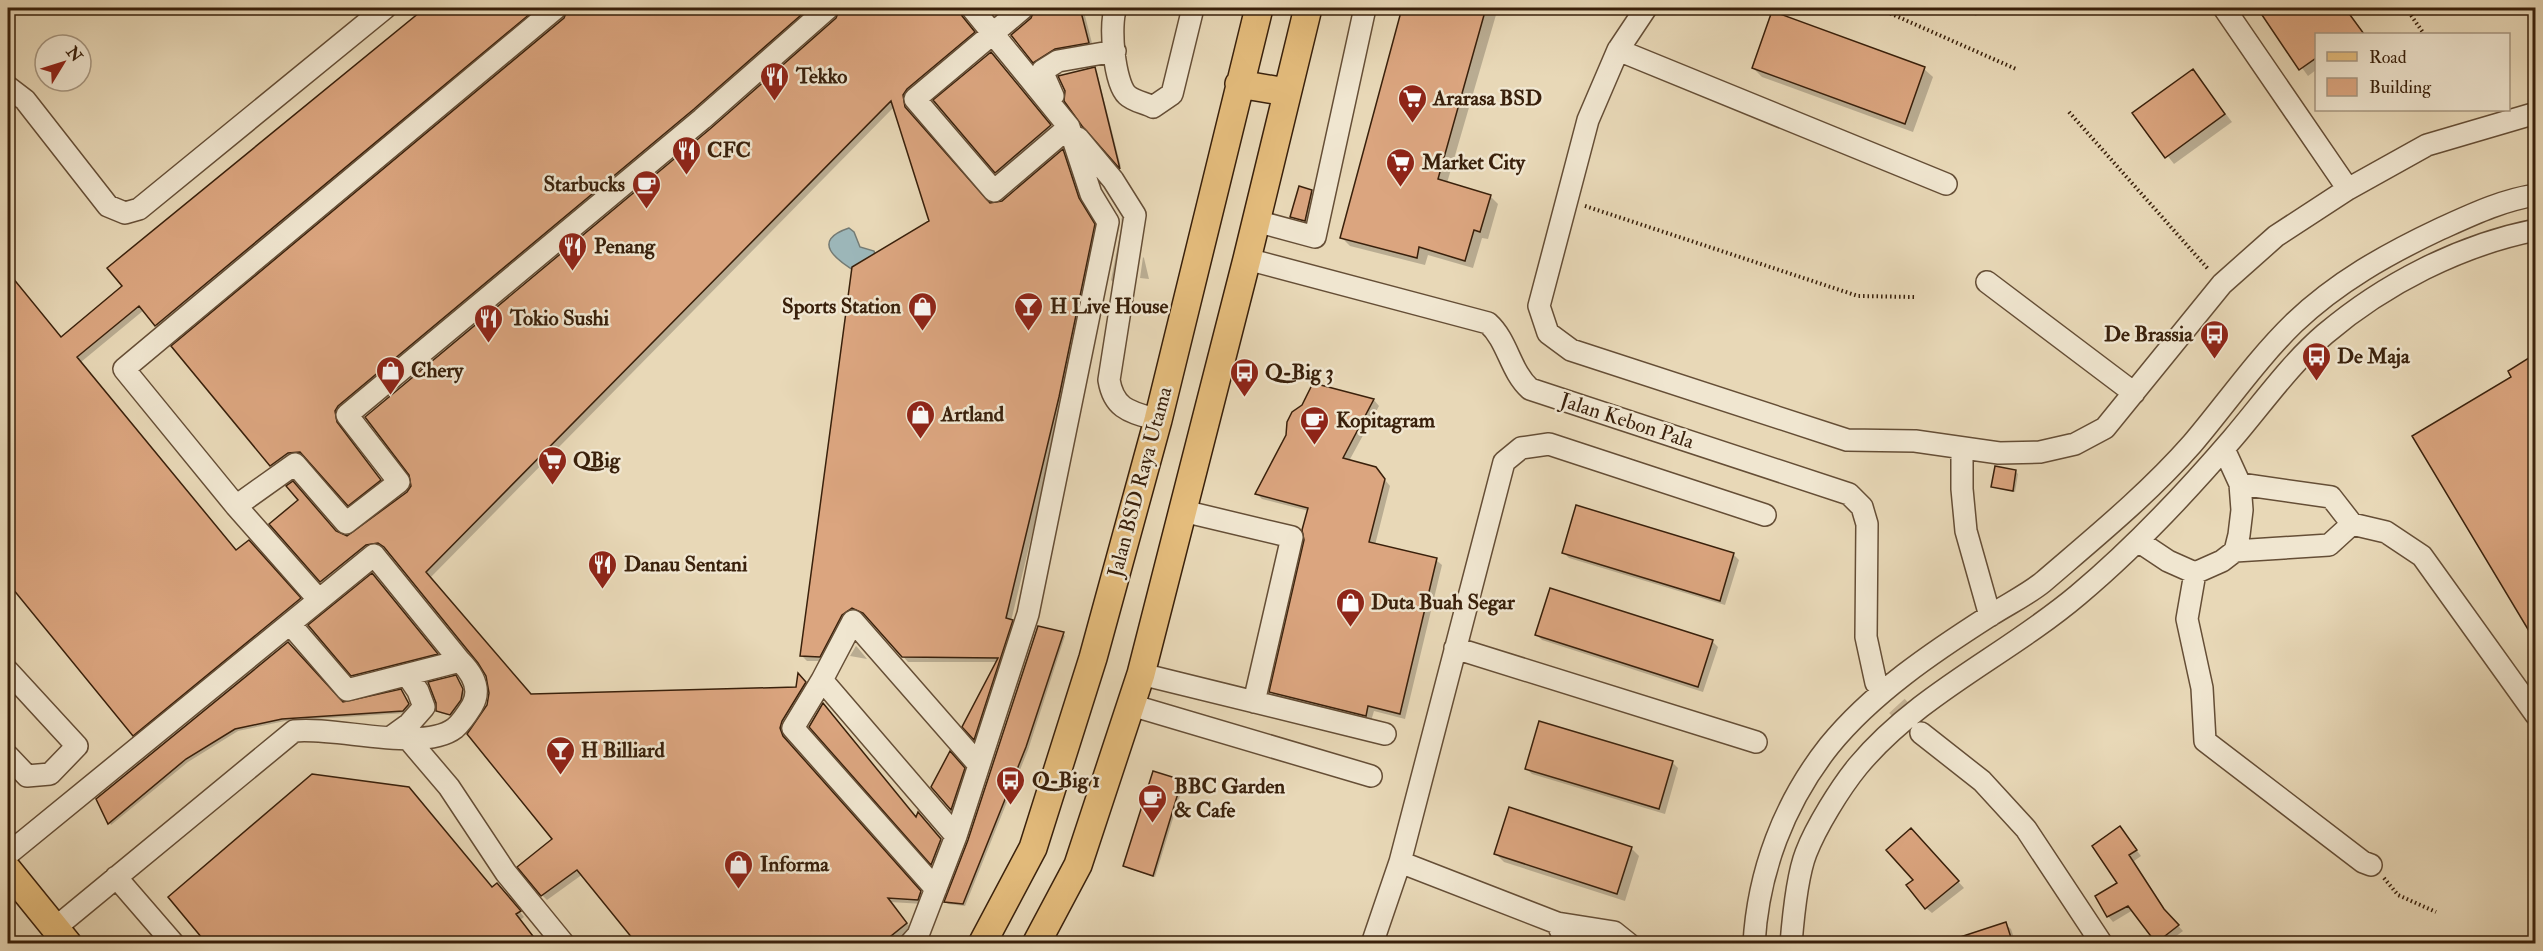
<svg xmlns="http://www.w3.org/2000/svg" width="2543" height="951" font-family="'IM FELL Double Pica',serif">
<rect width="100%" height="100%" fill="#e8d8b7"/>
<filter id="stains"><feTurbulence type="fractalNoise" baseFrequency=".00333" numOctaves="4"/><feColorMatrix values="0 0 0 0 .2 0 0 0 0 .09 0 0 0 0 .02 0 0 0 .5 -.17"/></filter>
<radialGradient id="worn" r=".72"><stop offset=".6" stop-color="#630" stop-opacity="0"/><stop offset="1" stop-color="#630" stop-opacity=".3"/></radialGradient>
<path fill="#9cb7ba" stroke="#747b74" stroke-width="1.5" d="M849,228L854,232L860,247L874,251L877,260L858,273C836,260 810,241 849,228Z"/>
<path fill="#0003" fill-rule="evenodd" d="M428,8H547L161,330L144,310L81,362L236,552L254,547L304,604L139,739L8,580V273L61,338L124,286L110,268Z
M570,8H819L339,416L341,429L385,485L354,509L306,457L293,458L276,470L271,465L565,19Z
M842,8H965L964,16L979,37L907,101L910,114L990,205L1003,202L1063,151L1067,156L1083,205L1099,230L1064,402L1011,621L1017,626L979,743L964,726L997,662H908L868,617L858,612L825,661H807L802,656L931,222L894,107L430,578L531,696L798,688L803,680L810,688L787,727L785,734L788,742L925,898L923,904L890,902L911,928L892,944H639L583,874L547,900L542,895L554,839L489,703L490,686L484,668L388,550L384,547L372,549L326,586L271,524L337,533L348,537L408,493L711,130L838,18ZM993,686L982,719L979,718L988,690Z
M990,8H1016L1000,19Z
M1035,8H1083L1093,47L1039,66L1034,62Z
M1404,8H1498L1447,183L1490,196L1498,204L1488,239L1482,238L1473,268L1428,255L1425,265L1350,246L1342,238Z
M1961,8H1981L1976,16Z
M2276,8H2346L2364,34H2316V70L2308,76L2264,16Z
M993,56L1052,129L999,174L935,101Z
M1753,68L1924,69L1933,77L1913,132L1762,77Z
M1094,69L1097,72L1121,167L1083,125L1066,91Z
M2193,71L2232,122L2174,164L2134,113Z
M1311,191L1314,194L1308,223L1295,219L1292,217Z
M1121,217L1123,221L1113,282L1111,280L1122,224Z
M1143,257L1144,258L1149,279L1140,278Z
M2536,356V637L2414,437L2514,377L2510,371Z
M1314,385L1374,400L1379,406L1349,461L1381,475L1390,486L1375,545L1436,560L1442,565L1405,719L1374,711L1371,721L1277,698L1271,692L1306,540L1309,511L1262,499L1257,494Z
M2016,472L2018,474L2015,492L1993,487Z
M1564,553L1733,554L1739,560L1725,605L1569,558Z
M374,577L438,656L355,677L310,626Z
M1063,634L1065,636L1028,750L965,906L948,904L946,902Z
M1537,635L1712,641L1718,647L1703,692L1542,640Z
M288,644L342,703L401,691L411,707L406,713L285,721L238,731L188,762L111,825L98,799Z
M856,646L858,648L867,659L850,656Z
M458,679L465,696L453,716L440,713L437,710Z
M1540,723L1673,763L1678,768L1665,814L1532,774L1526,768Z
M811,726L916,819L919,814L943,842L934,865Z
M950,753L966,772L954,811L933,787Z
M1182,781L1184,783L1155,877L1127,868L1125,866Z
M2120,828L2141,856L2134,861L2169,916L2183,931L2175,937L2179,944H2158L2133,910L2113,922L2108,916L2120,884Z
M1916,835L1964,888L1932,913L1926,908L1916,880Z
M1631,848L1639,856L1625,901L1504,862L1496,854Z
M493,888L502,890L524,917L520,920L539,944H209Z
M2005,924L2011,929L2016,944H1961Z"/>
<path fill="#dba57f" stroke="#39200b" stroke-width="1.5" d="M425,8H537L155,326L139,306L77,357L236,550L249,540L301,598L133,736L8,583V272L61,337L122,286L107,268Z
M568,8H809L694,109L338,406L335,411L337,422L381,480L348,506L300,452L288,453L270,466L171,346L564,18Z
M840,8H960L962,16L975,32L907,89L903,95L905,107L990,203L1002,201L1063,149L1079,198L1095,224L1059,397L1006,618L1013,620L974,740L962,727L998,658L902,657L863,613L852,608L842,615L820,657L800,656L852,267L929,221L891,101L426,572L531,694L796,687L798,673L806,682L782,721L780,728L783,736L921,891L918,900L888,898L907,923L881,944H637L577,870L541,896L517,867L552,839L467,734L487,705L489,693L486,676L478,663L384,547L378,543L366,545L320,582L269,524L298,500L286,486L293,481L336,531L347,536L407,492L411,486L409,475L365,417L710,129L836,18Z
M1035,8H1080L1089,43L1055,49L1033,63L1011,35L1031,18Z
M1402,8H1486L1438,179L1491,195L1480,232L1474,230L1465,261L1419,247L1417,258L1340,238Z
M2273,8H2345L2364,34H2316V58L2299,70L2262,15Z
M1772,11L1925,67L1905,124L1752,68Z
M991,52L1051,125L995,173L933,100Z
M1095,67L1120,169L1082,126L1064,101L1065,91L1058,76Z
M2193,69L2225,114L2165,158L2132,113Z
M1299,186L1312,190L1305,221L1290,217Z
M2535,354V641L2412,436L2511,377L2508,371Z
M1313,383L1374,399L1343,458L1376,467L1385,479L1369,542L1437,558L1400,714L1368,706L1366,716L1269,692L1304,540L1302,530L1308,508L1255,494L1286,435L1287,422L1292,412L1302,405Z
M1995,466L2016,470L2013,491L1991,487Z
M1576,505L1734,553L1720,601L1562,553Z
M372,573L438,654L351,676L308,625Z
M1550,588L1713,640L1698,687L1535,635Z
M1038,626L1064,632L1026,747L963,904L944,902L968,840Z
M288,642L343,702L401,689L409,704L403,711L282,719L235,729L186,759L108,824L96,799Z
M456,675L463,689L461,700L450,715L436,711V703L428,682Z
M823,703L916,817L918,812L941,839L931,865L809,727Z
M1539,721L1673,761L1659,809L1525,769Z
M950,751L965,768L951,810L931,787Z
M1153,771L1182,780L1153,876L1123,866Z
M312,774L409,787L492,887L497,883L521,911L516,914L539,944H207L168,897Z
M1509,807L1632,847L1617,894L1494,854Z
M2120,826L2137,850L2129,855L2164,909L2179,925L2156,943L2128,906L2107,917L2095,896L2117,883L2092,846Z
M1911,828L1959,881L1925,909L1906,885L1913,880L1886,850Z
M2006,922L2013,944H1952L1951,940Z"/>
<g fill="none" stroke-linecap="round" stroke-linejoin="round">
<path stroke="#c5b395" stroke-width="21" stroke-dasharray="21 10" stroke-linecap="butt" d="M1876,683L1920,731"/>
<defs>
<path id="minor" d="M1023,8L915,99L994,191L1069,127
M1116,8C1109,23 1114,83 1127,95C1133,101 1145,103 1153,107L1172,94L1193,8
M1646,8L1618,50L1588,120L1539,306L1548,333L1571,350L1847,440L1915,441L1999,453L2040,452L2075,444L2105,428L2222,284L2276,236L2348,189L2427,145L2536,113
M2224,8L2348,189
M1618,50L1946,184
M8,87L25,100L108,206L125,213L139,209L385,8
M1053,96L1042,71L1058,61L1115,51
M1078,138L1113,180L1135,215L1109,380C1114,410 1131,412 1158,420
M1256,221L1315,237L1365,8
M1247,259L1488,323C1508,341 1510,371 1530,389L1849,494L1862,507L1867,524L1866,637L1876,683
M1987,282L2134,393
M1962,448V489L1966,531L1990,616
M2240,484L2331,497L2352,524L2386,532L2422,556L2536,715
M236,506L295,464L346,523L399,482L347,415L702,119L828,8
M1183,511L1292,537L1254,702
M2138,541L2168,561L2195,573L2222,561L2235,551L2239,535L2242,510L2240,484L2224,449
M2235,551L2329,545L2352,524
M2195,573L2187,619L2202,688L2205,741L2363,862L2371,865
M319,600L236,506L124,369L556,8
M1455,648L1756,742
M8,671L77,746L50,774L27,776L8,756
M1141,674L1385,734
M822,680L793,728L936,889
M1131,705L1371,776
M1921,733L1982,781L2026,829L2102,944
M391,737L409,724L424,707L418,691L407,675
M409,740L449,787L506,873L564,944
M956,836L822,680L853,621L979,765
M8,854L374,555L460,661L347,690L290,624
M116,877L174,944
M1557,923L1614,932L1629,944
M55,928L294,731C335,726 423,753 455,728C462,722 467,714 472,706C482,689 472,673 460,661
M910,944L918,935L956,836L1028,614L1108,222L1091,194L1069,127L972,8
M1372,944L1400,862
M1567,944L1557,923L1400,862L1504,462L1521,448L1549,444L1765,515
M1754,944C1758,872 1784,803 1829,746C1872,693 1933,652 1991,615C2008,604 2027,595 2043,582C2094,538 2147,495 2192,444C2226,404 2256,360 2294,323C2337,282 2387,254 2440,229C2471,215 2502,200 2536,195
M1791,944C1793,919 1797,876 1806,853C1816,827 1840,788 1858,766C1919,693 2007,655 2078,595C2134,548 2185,494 2233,438C2262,404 2291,363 2325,334C2384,284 2460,245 2536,230"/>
<path id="major" d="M1239,84L1286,92
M8,870L68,944
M982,944L1033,848L1093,658L1158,420L1259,8
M1036,944L1078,865L1141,674L1247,259L1308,8"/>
</defs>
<use href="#minor" stroke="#654e36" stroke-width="24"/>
<use href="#major" stroke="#39200b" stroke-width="30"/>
<path stroke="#39200b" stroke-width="4" stroke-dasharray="1.5 3" stroke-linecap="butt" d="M1878,8L2016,69
M2406,8L2424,34
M2069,112L2209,270
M1585,206L1858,296L1915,297
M2384,878L2398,895L2436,912"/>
<use href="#minor" stroke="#f0e6d0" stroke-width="21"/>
<use href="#major" stroke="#e4bc7c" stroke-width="27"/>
</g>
<defs>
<symbol id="restaurant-pin" viewBox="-11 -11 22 30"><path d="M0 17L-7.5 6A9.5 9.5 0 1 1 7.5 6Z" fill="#8f2418" stroke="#f0e6d0"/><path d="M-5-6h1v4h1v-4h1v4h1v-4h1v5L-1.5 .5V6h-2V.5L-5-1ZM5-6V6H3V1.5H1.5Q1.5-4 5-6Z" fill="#fff"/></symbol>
<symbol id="supermarket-pin" viewBox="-11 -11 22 30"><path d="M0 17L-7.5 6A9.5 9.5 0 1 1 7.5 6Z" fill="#8f2418" stroke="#f0e6d0"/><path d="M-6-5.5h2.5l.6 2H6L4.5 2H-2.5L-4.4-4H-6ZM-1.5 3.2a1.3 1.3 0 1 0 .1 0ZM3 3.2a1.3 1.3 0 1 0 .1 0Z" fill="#fff"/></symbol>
<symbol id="cafe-pin" viewBox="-11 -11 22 30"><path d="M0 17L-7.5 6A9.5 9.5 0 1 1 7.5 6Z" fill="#8f2418" stroke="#f0e6d0"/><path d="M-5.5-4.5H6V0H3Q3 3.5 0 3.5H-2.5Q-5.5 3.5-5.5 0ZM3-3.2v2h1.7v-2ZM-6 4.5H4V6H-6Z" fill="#fff"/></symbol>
<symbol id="shop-pin" viewBox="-11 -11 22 30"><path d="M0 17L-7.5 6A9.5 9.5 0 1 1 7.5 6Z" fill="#8f2418" stroke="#f0e6d0"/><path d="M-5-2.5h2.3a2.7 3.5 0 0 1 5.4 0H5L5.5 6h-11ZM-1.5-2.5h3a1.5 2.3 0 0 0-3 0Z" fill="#fff"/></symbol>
<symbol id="bar-pin" viewBox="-11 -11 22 30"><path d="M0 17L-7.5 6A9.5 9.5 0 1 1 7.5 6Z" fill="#8f2418" stroke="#f0e6d0"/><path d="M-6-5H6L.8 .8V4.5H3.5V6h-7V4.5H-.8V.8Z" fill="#fff"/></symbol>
<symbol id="bus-pin" viewBox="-11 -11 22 30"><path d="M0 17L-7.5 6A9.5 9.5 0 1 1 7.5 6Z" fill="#8f2418" stroke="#f0e6d0"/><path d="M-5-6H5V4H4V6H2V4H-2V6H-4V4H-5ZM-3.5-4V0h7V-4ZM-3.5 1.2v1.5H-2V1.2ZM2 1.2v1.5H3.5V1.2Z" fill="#fff"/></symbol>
</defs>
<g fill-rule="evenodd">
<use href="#restaurant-pin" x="758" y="60" width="33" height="45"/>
<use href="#supermarket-pin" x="1396" y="82" width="33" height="45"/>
<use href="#restaurant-pin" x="670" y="134" width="33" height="45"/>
<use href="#supermarket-pin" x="1384" y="146" width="33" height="45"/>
<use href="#cafe-pin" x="630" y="168" width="33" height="45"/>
<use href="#restaurant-pin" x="556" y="230" width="33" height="45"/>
<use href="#shop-pin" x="906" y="290" width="33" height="45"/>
<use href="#bar-pin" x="1012" y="290" width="33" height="45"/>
<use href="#restaurant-pin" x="472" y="302" width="33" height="45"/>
<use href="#bus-pin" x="2198" y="318" width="33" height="45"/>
<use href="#bus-pin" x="2300" y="340" width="33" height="45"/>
<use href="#shop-pin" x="374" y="354" width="33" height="45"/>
<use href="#bus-pin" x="1228" y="356" width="33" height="45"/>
<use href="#shop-pin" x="904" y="398" width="33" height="45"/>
<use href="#cafe-pin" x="1298" y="404" width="33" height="45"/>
<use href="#supermarket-pin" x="536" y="444" width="33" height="45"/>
<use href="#restaurant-pin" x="586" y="548" width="33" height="45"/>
<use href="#shop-pin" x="1334" y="586" width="33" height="45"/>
<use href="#bar-pin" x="544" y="734" width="33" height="45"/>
<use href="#bus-pin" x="994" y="764" width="33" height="45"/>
<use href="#cafe-pin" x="1136" y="782" width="33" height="45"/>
<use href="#shop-pin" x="722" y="848" width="33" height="45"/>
</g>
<g text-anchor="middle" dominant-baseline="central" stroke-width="5" stroke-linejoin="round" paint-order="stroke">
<g font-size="21" font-weight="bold" fill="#39200b" stroke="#f0e6d0" text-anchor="start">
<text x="796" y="76">Tekko</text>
<text x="1433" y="98">Ararasa BSD</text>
<text x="707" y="150">CFC</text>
<text x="1422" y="162">Market City</text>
<text x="625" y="184" text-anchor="end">Starbucks</text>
<text x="594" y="246">Penang</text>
<text x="901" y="306" text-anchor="end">Sports Station</text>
<text x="1050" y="306">H Live House</text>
<text x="510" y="318">Tokio Sushi</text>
<text x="2193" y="334" text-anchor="end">De Brassia</text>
<text x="2337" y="356">De Maja</text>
<text x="411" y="370">Chery</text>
<text x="1265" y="372">Q-Big 3</text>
<text x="941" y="414">Artland</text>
<text x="1336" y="420">Kopitagram</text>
<text x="573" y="460">QBig</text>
<text x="624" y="564">Danau Sentani</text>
<text x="1371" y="602">Duta Buah Segar</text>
<text x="581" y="750">H Billiard</text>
<text x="1032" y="780">Q-Big 1</text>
<text x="1174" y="786">BBC Garden<tspan x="1174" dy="24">&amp; Cafe</tspan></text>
<text x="760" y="864">Informa</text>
</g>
<g font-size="21" fill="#39200b" stroke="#f0e6d0">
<text transform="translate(1627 421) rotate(18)">Jalan Kebon Pala</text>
<text transform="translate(1140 482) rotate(-75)">Jalan BSD Raya Utama</text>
</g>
</g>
<rect width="2543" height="951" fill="none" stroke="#e8d8b7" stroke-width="30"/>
<rect x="9" y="9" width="2525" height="933" fill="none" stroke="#39200b" stroke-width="3"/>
<rect x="15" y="15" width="2513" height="921" fill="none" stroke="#39200b" stroke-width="1.5"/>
<rect x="2315" y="33" width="195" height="78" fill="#f0e6d0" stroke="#a79781" stroke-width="1.5"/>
<rect x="2327" y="52" width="30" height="9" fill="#e4bc7c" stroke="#a79781" stroke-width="1.5"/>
<text x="2369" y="63" font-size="18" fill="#39200b">Road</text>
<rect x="2327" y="78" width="30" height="18" fill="#dba57f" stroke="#a79781" stroke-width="1.5"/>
<text x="2369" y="93" font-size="18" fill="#39200b">Building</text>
<g transform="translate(63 63) rotate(52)"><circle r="28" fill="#f0e6d0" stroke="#a79781" stroke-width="1.5"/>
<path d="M0-4.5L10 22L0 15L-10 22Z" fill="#8f2418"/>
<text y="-9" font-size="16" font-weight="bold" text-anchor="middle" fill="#39200b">N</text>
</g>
<rect width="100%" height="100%" filter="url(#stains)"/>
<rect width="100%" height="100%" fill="url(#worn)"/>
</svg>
